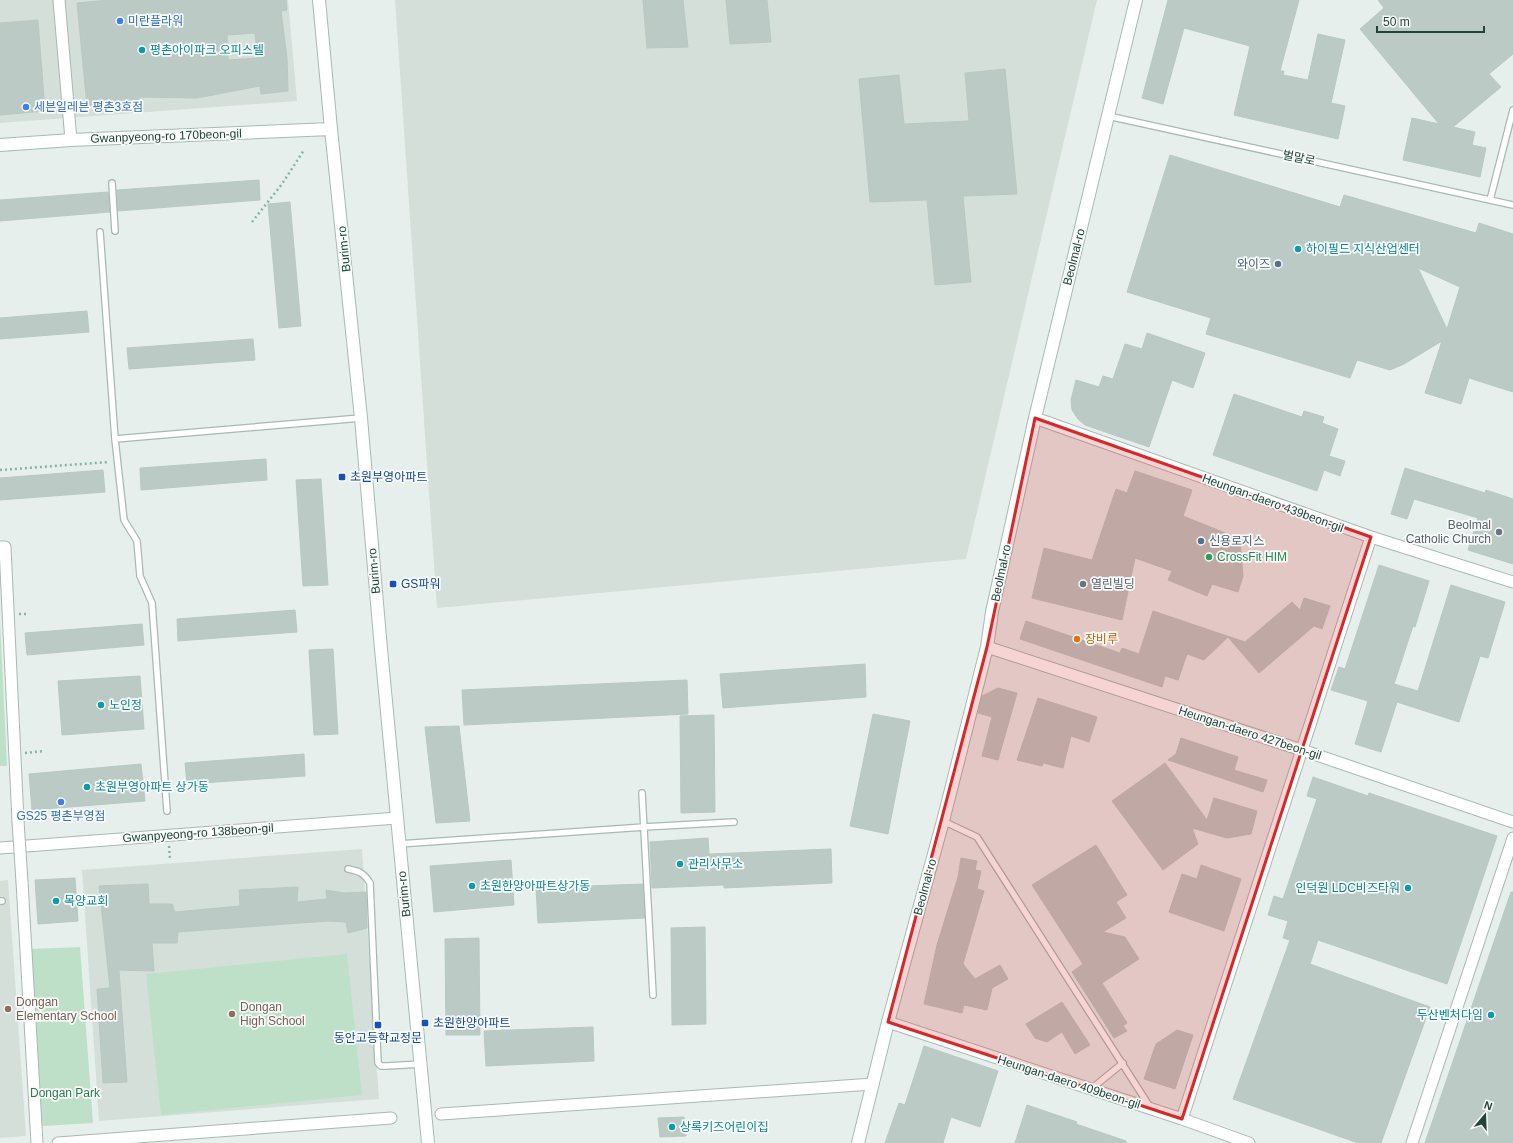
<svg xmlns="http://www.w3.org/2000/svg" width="1513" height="1143" font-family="Helvetica,'Noto Sans KR',sans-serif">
<rect width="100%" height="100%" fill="#e6efeb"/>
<path fill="#d4dfda" d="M0,0H288L297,101L0,123Z
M395,0H1097L966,559L437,608Z
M362,849L379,1099L99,1121L82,870Z
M8,880L26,1136L0,1138V881Z"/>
<path fill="#bfe0c8" d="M0,620L7,766H0Z
M80,947L93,1123L42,1126L31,949Z
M347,954L362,1095L161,1115L146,974Z"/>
<path fill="#bbcac4" stroke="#b8c9c2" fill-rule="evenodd" d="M110,0H286L287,10L281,11L287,58L288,91L261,94L260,86L197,98L139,97L138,104L87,106L77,3ZM255,33L257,58L228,60L227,35Z
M643,0H683L688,47L647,48Z
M726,0H767L771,42L730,44Z
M1168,0H1299L1280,71H1284L1283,75L1308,80L1318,34L1345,40L1331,103L1345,106L1338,139L1234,115L1250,46L1184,28L1163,104L1142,98Z
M1378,0H1513V54L1489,74L1501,87L1453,127L1475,132L1472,145L1486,148L1480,177L1403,160L1412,118L1439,124L1360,29L1384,8Z
M38,20L45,111L0,115V23Z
M1005,69L1017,194L963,196L971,282L935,285L927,200L870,202L859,79L899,75L904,124L969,121L965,73Z
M1170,155L1340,207L1344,195L1476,233L1479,223L1513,234V392L1469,378L1461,404L1425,393L1442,341L1404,364L1390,370L1357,360L1350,378L1206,334L1211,318L1127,292ZM1418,268L1460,287L1447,329L1446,327Z
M259,180L260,200L118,211L117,190Z
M108,192L110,212L0,221V200Z
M290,202L301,326L279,328L268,204Z
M87,311L89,332L0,339V318Z
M1147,333L1205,353L1193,388L1172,380L1149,447L1085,425L1078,419L1072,410L1071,400L1076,380L1099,387L1103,376L1113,379L1125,344L1142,349Z
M253,339L255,360L129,369L127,348Z
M1234,394L1302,417L1304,411L1324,417L1322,423L1338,429L1329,456L1345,461L1340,476L1324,470L1317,491L1213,455Z
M266,459L267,480L141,490L140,468Z
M1405,468L1485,493L1486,490L1513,499V564L1468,550L1478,518L1414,499L1407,519L1391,514Z
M103,470L105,492L0,500V478Z
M1135,471L1192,490L1183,516L1240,539L1243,576L1238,592L1212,584L1207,596L1168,580L1172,571L1135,558L1122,620L1032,598L1044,548L1092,560L1116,489L1127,493Z
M321,479L328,585L303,586L296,480Z
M1379,565L1429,581L1415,627L1413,626L1394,684L1418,691L1451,585L1505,602L1488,658L1480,656L1459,722L1397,702L1381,752L1355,744L1368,701L1331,690L1339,667L1345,669Z
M1304,598L1330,606L1322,629L1314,626L1259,673L1228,637L1204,660L1187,654L1178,680L1165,676L1162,687L1020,639L1026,621L1120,653L1122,648L1139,654L1153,611L1245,642L1292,602L1300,610Z
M295,610L297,632L178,641L177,619Z
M142,624L144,645L27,655L25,633Z
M333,649L338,734L314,735L309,650Z
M865,664L866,697L723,708L720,674Z
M140,676L144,729L62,735L58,681Z
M687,680L688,714L464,725L462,690Z
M998,688L1017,693L998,760L982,756L992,717L978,713L982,696Z
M1038,698L1097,717L1089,742L1071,736L1063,768L1043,763L1042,766L1017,760Z
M873,714L910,721L888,834L850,826Z
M714,715L715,812L681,813L680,716Z
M459,726L470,821L436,823L425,727Z
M1181,738L1238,757L1234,770L1267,780L1263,792L1168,760L1176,754Z
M304,754L305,776L187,784L185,763Z
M1165,763L1207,820L1214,798L1257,811L1251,834L1227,838L1192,828L1198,844L1163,870L1112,801Z
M141,764L145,801L32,810L29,774Z
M1313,777L1368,796L1369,793L1497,836L1447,984L1318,940L1310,964L1430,1007L1381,1143H1358L1233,1099L1290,940L1283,938L1288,921L1268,915L1274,896L1283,899L1317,799L1307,796Z
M708,838L709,854L831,849L832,883L724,888V885L652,888L650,842Z
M1096,845L1127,895L1116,902L1126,918L1103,932L1125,937L1139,959L1102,983L1127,1023L1123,1026L1127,1031L1114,1038L1072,972L1083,964L1032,885Z
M961,858L977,861L975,870L981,871L977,889L984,891L963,964L975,979L1000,965L1008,979L992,988L987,1010L964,1005L962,1013L924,1004L937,945L958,877Z
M511,860L514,905L434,912L430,866Z
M1201,865L1241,879L1224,931L1169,912L1182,874L1197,879Z
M75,878L78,921L38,924L35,880Z
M148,884L149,904H172L175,912L240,906L239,890L298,887L297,902L327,899L326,890L344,893L366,892L367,928L348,933L346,922L328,921L178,932L177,943H152L154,971L119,970L127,1082L103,1083L97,989L110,988L99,886Z
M643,884L645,918L538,923L536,888Z
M1511,892H1513V1143H1425Z
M705,927L706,1024L672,1025L671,928Z
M479,938L480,1035H446L445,939Z
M1062,1002L1090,1045L1075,1054L1062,1032L1047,1042L1035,1038L1026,1024Z
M593,1027L594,1061L486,1066L484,1031Z
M1177,1030L1193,1035L1175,1089L1144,1079L1156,1044Z
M924,1046L998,1071L980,1127L951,1117L943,1143H885L899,1103L905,1105Z
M1027,1105L1077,1122L1076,1124L1126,1141V1143H1015Z
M684,1117L686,1136L660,1137L658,1118Z"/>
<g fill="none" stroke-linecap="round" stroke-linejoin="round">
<defs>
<path id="lane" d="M1108,116L1513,205
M112,183L115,231
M1490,200L1513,110
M100,232L115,439L124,520L137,541L140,576L152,603L167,811
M115,439L361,418
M642,793L653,995
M943,821L977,837L1150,1107
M399,844L644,827L734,822
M348,869C359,871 364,873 370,883L378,1063L381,1066H387L421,1064
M0,901H2
M1091,1089L1123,1063"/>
<path id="street" d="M59,0L71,140
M1035,418L1371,537L1513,582
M0,547H5L18,821
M987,647L1302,750L1513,822
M0,848L397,818
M22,882L37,1143
M888,1022L1182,1119L1249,1143
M441,1114L873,1084
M1182,1119L1371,537
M58,1143L391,1118
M1412,1143L1513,838"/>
<path id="secondary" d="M319,0L331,129L361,418L381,649L428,1143
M0,145L71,140L331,129
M858,1143L888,1022L943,821L987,647L992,612L1035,418L1136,0"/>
</defs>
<use href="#lane" stroke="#a8b8b2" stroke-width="8"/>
<use href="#street" stroke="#a8b8b2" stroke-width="13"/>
<use href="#secondary" stroke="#a4bbb3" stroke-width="14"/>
<path stroke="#86b3a5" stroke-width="2.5" stroke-dasharray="2 3" stroke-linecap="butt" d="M252,222L282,184L304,150
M0,470L109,462
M19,614H29
M25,753L44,751
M169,846L170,859"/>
<use href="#lane" stroke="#fff" stroke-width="5.5"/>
<use href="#street" stroke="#fff" stroke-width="11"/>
<use href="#secondary" stroke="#fff" stroke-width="12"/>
<defs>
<path id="street-bridge" d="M18,821L22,882"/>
</defs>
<use href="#street-bridge" stroke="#a8b8b2" stroke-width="13" stroke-linecap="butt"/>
<use href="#street-bridge" stroke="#fff" stroke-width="11"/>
</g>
<path fill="#d62828" fill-opacity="0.2" stroke="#d62828" stroke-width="3" stroke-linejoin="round" d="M1035,418L1371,537L1182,1119L888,1022L987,647Z"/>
<g fill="#3f7fe0" stroke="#f7fbf9" stroke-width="1.5">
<circle cx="120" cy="21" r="4"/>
<circle cx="26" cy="107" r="4"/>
<circle cx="61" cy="802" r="4"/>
</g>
<g fill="#0f9aa8" stroke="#f7fbf9" stroke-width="1.5">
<circle cx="142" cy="50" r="4"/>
<circle cx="1298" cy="249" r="4"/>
<circle cx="101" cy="705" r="4"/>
<circle cx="87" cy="787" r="4"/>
<circle cx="680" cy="864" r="4"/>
<circle cx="472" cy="886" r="4"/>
<circle cx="1408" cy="888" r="4"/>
<circle cx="56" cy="901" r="4"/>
<circle cx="1491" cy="1015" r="4"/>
<circle cx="672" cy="1127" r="4"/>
</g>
<g fill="#5c6f8a" stroke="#f7fbf9" stroke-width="1.5">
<circle cx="1278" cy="264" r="4"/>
<circle cx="1201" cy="541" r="4"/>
</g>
<g fill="#1a4fb4" stroke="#f7fbf9" stroke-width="1.5">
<rect x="338" y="473" width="8" height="8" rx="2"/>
<rect x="389" y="580" width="8" height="8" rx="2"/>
<rect x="421" y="1019" width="8" height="8" rx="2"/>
<rect x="374" y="1021" width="8" height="8" rx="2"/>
</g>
<g fill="#6b7280" stroke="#f7fbf9" stroke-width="1.5">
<circle cx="1499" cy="532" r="4"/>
<circle cx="1083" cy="584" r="4"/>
</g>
<circle fill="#2e9e5b" stroke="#f7fbf9" stroke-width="1.5" cx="1209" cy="557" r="4"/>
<circle fill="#e8710a" stroke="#f7fbf9" stroke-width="1.5" cx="1077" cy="639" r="4"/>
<g fill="#8d6e63" stroke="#f7fbf9" stroke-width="1.5">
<circle cx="8" cy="1009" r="4"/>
<circle cx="232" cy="1014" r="4"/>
</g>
<g text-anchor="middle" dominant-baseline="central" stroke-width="3.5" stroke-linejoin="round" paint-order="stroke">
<g font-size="12" fill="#366cbe" stroke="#f7fbf9" text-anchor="start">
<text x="128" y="21">미란플라워</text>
<text x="34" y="107">세븐일레븐 평촌3호점</text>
<text x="61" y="816" text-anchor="middle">GS25 평촌부영점</text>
</g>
<g font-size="12" fill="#0d838f" stroke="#f7fbf9" text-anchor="start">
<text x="150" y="50">평촌아이파크 오피스텔</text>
<text x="1306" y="249">하이필드 지식산업센터</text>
<text x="109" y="705">노인정</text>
<text x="95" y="787">초원부영아파트 상가동</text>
<text x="688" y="864">관리사무소</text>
<text x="480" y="886">초원한양아파트상가동</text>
<text x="1400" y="888" text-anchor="end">인덕원 LDC비즈타워</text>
<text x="64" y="901">목양교회</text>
<text x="1483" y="1015" text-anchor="end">두산벤처다임</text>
<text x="680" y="1127">상록키즈어린이집</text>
</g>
<g font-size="12" fill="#24423a" stroke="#f7fbf9">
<text transform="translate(166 136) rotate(-2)">Gwanpyeong-ro 170beon-gil</text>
<text transform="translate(1299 158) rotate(12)">벌말로</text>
<text transform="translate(344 249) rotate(-96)">Burim-ro</text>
<text transform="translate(1074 257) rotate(-76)">Beolmal-ro</text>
<text transform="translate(1273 503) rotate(20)">Heungan-daero 439beon-gil</text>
<text transform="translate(374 571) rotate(-95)">Burim-ro</text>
<text transform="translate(1001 573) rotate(-78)">Beolmal-ro</text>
<text transform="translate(1250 733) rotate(18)">Heungan-daero 427beon-gil</text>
<text transform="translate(198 833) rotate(-4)">Gwanpyeong-ro 138beon-gil</text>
<text transform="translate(925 887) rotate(-75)">Beolmal-ro</text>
<text transform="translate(404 894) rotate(-96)">Burim-ro</text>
<text transform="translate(1069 1082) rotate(18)">Heungan-daero 409beon-gil</text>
</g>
<g font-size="12" fill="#4e5e75" stroke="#f7fbf9" text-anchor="end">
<text x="1270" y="264">와이즈</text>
<text x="1209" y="541" text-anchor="start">신용로지스</text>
</g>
<g font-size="12" fill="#164399" stroke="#f7fbf9" text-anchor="start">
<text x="350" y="477">초원부영아파트</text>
<text x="401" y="584">GS파워</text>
<text x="433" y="1023">초원한양아파트</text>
<text x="378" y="1038" text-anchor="middle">동안고등학교정문</text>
</g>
<g font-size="12" fill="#5b616d" stroke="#f7fbf9" text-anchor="end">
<text x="1491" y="525">Beolmal<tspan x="1491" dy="14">Catholic Church</tspan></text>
<text x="1091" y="584" text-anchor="start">열린빌딩</text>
</g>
<g font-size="12" fill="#27864d" stroke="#f7fbf9" text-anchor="start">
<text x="1217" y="557">CrossFit HIM</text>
</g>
<g font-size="12" fill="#c56008" stroke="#f7fbf9" text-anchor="start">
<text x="1085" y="639">장비루</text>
</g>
<g font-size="12" fill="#785e54" stroke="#f7fbf9" text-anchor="start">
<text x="16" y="1002">Dongan<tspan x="16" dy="14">Elementary School</tspan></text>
<text x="240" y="1007">Dongan<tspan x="240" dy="14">High School</tspan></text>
</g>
<g font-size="12" fill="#2d7a4b" stroke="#f7fbf9">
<text x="65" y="1093">Dongan Park</text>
</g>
</g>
<g transform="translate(1485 1115) rotate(19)" stroke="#f7fbf9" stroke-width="3" paint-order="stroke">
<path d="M0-3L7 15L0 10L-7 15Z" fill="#24423a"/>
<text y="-6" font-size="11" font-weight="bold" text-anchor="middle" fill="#24423a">N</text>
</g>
<path d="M1377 26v6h107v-6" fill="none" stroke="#24423a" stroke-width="2"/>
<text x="1383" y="26" font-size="12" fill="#24423a" stroke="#f7fbf9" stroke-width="3" paint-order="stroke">50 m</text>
</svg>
